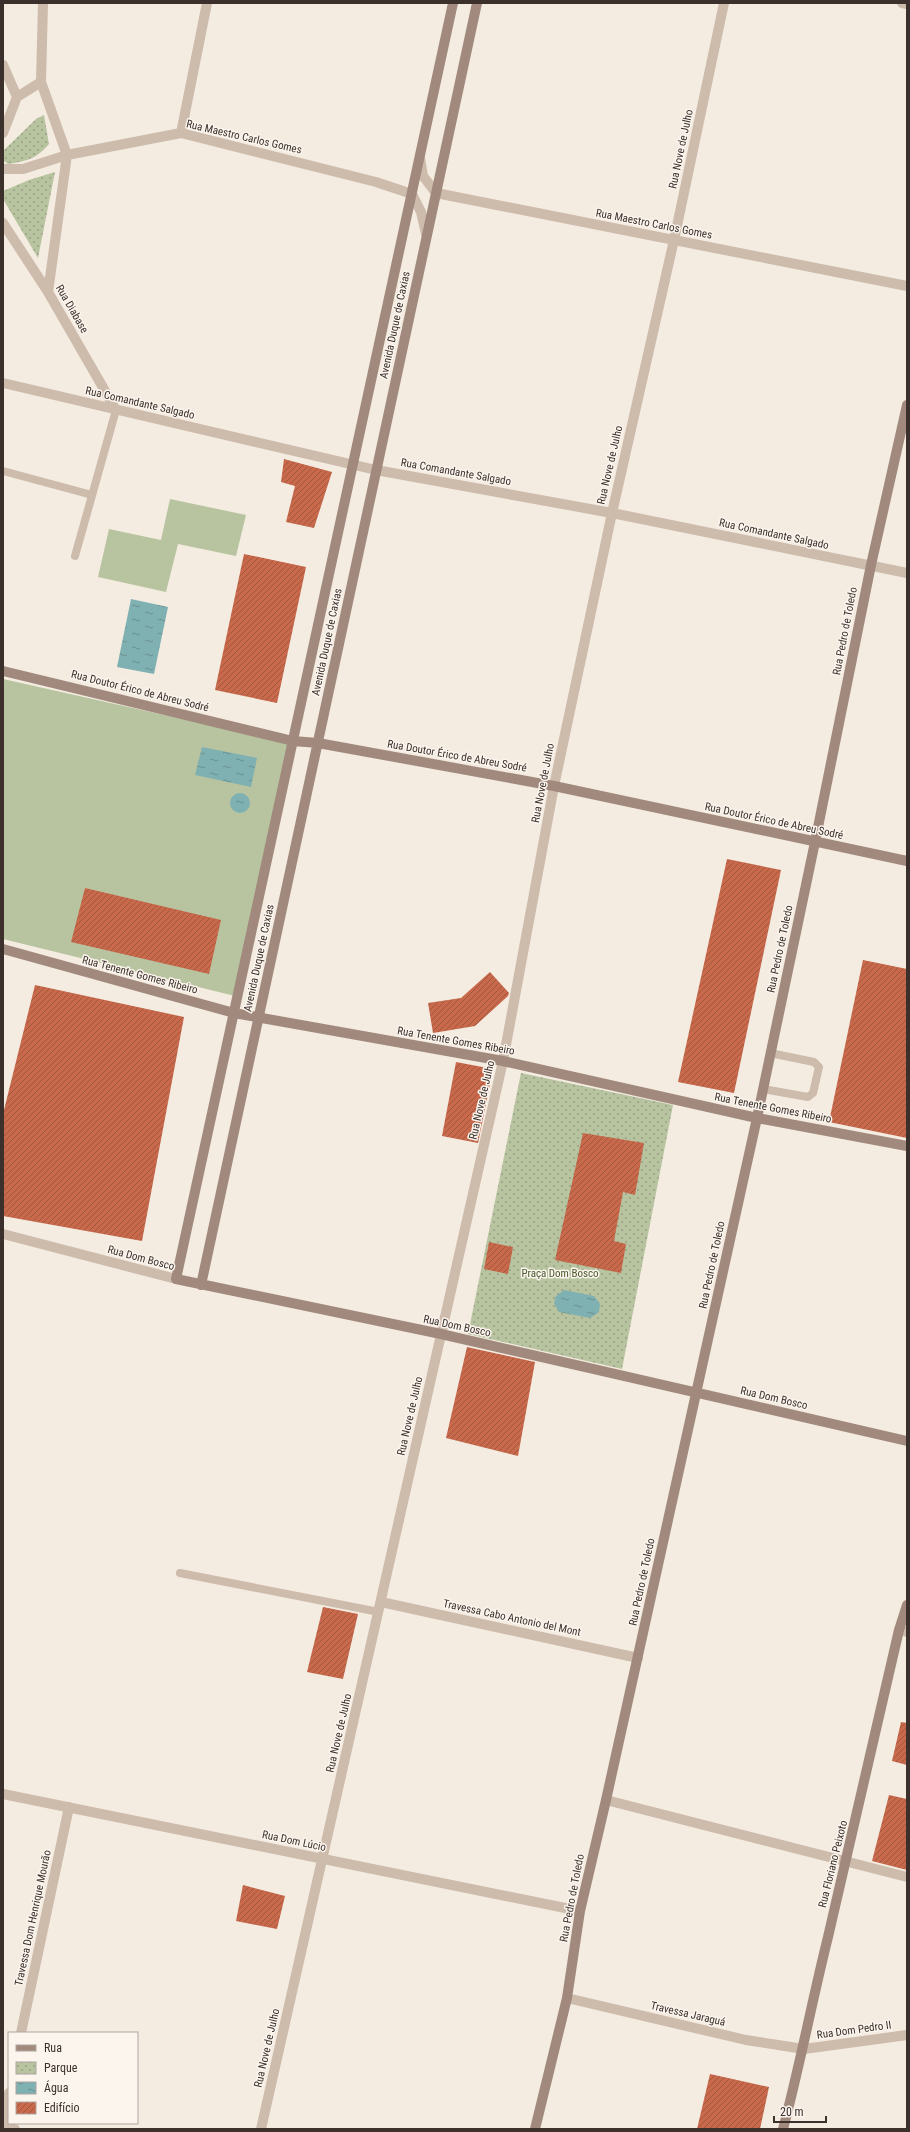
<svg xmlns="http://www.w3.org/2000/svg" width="910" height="2132" font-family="'Roboto Condensed',sans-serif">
<defs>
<pattern id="park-dots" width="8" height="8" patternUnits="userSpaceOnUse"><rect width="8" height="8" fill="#b8c4a0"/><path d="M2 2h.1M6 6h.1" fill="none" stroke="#97a083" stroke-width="1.8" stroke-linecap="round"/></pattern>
<pattern id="water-ripples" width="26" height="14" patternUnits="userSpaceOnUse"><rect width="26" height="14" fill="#7fb0b2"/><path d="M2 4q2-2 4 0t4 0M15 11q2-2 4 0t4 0" fill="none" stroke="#699091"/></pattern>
<pattern id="building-hatch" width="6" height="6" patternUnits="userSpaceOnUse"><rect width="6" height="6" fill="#c8694b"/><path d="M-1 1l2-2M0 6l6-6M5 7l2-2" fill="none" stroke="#a4573f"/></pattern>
</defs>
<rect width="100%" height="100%" fill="#f4ebe1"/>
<path fill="url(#park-dots)" d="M44,115L49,144C36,159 27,161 8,164L3,160V151L36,119Z
M55,172L38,258L3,199V191L29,180Z
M521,1073L673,1105L622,1369L468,1334Z"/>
<path fill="#b8c4a0" d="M170,499L246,515L236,556L178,544L166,592L98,577L109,529L161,540Z
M3,679L290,743L235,996L3,939Z"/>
<path fill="url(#water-ripples)" d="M131,599L168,607L154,674L117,667Z
M202,747L257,758L251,787L195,775Z
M230 803a10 10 0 1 1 20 0a10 10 0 1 1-20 0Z
M564,1290L594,1296L600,1304L599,1312L590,1318L559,1312L554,1303L556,1296Z"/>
<path fill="url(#building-hatch)" d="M284,459L332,472L314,528L286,522L295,486L281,482Z
M244,554L306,567L277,703L215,690Z
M727,859L781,870L734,1093L678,1082Z
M85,888L221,920L209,974L71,942Z
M863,960L907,969V1138L829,1122Z
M490,972L509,993L508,996L475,1026L433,1033L428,1003L461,998Z
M35,985L184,1017L142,1241L3,1216V1114Z
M456,1062L493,1069L478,1143L442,1136Z
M583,1133L644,1143L635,1195L623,1192L614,1241L626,1244L621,1273L555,1260Z
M489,1242L513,1247L508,1274L484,1269Z
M467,1347L535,1362L518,1456L446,1438Z
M323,1607L358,1614L343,1679L307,1672Z
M901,1722L907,1723V1765L892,1761Z
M889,1795L907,1799V1870L872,1861Z
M243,1885L285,1896L277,1929L236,1921Z
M710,2074L769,2087L760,2129H697Z"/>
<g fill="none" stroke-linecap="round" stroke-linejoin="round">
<path stroke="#cdbbac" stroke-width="8" d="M3,471L92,495
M75,556L116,410
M763,1089L808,1097L813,1093L819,1067L814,1062L770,1053
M180,1573L379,1612"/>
<path stroke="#cdbbac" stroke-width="10" d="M43,3L41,82L67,155L48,292
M902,3L907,4
M3,65L17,97L3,133
M17,97L41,82
M181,133L207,3
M420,158L423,176L436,193L907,286
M3,169H23L67,155L181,133L376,182L412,194L421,212L426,234
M3,223L48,292L116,410
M3,383L376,470L612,513L907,573
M3,1234L176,1279
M381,1602L638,1658
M899,1630L907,1632
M3,1794L580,1911
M606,1800L907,1877
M567,1998L746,2040L804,2049L907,2035
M21,2033L69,1807
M3,2121L9,2093
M3,2126L15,2129
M261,2129L503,1061L554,786L612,513L674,240L724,3"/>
<path stroke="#a18a7d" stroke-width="10" d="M453,3L176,1279L441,1334L907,1441
M3,671L293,741L318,743L554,786L907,861
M3,949L234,1013L503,1061L757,1118L907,1146
M201,1285L477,3
M535,2129L567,1998L580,1911L606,1800L757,1118L815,842L871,565L907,405
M783,2129C800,2065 812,2001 828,1937C852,1835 876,1733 899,1630L907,1605"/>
</g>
<g text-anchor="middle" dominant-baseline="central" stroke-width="3" stroke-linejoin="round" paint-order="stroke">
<g font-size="11" fill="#3b302b" stroke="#fbf5ee">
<text transform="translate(244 137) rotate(13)">Rua Maestro Carlos Gomes</text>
<text transform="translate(681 149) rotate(-78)">Rua Nove de Julho</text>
<text transform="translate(654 224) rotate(11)">Rua Maestro Carlos Gomes</text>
<text transform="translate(72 309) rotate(60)">Rua Diabase</text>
<text transform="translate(395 325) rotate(-78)">Avenida Duque de Caxias</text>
<text transform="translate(140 403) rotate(13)">Rua Comandante Salgado</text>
<text transform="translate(610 465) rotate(-77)">Rua Nove de Julho</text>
<text transform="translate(456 472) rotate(10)">Rua Comandante Salgado</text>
<text transform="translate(774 534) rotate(12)">Rua Comandante Salgado</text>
<text transform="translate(845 631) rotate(-79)">Rua Pedro de Toledo</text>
<text transform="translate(327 642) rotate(-78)">Avenida Duque de Caxias</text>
<text transform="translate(140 691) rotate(14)">Rua Doutor Érico de Abreu Sodré</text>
<text transform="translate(457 756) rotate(10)">Rua Doutor Érico de Abreu Sodré</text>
<text transform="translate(543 783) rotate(-79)">Rua Nove de Julho</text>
<text transform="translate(774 821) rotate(12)">Rua Doutor Érico de Abreu Sodré</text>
<text transform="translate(780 949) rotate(-78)">Rua Pedro de Toledo</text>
<text transform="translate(259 958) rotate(-78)">Avenida Duque de Caxias</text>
<text transform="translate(140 975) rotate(15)">Rua Tenente Gomes Ribeiro</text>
<text transform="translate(456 1041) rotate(10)">Rua Tenente Gomes Ribeiro</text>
<text transform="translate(482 1100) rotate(-77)">Rua Nove de Julho</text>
<text transform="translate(773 1108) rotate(11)">Rua Tenente Gomes Ribeiro</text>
<text transform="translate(141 1258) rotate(15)">Rua Dom Bosco</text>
<text transform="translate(712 1265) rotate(-78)">Rua Pedro de Toledo</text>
<text transform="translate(457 1326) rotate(12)">Rua Dom Bosco</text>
<text transform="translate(774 1398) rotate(13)">Rua Dom Bosco</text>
<text transform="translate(410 1416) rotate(-77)">Rua Nove de Julho</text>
<text transform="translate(642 1582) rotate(-78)">Rua Pedro de Toledo</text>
<text transform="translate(512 1618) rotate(12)">Travessa Cabo Antonio del Mont</text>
<text transform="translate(339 1733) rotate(-77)">Rua Nove de Julho</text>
<text transform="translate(294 1841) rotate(12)">Rua Dom Lúcio</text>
<text transform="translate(833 1864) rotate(-76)">Rua Floriano Peixoto</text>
<text transform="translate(572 1898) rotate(-79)">Rua Pedro de Toledo</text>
<text transform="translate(33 1918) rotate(-78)">Travessa Dom Henrique Mourão</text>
<text transform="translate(688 2014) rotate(13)">Travessa Jaraguá</text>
<text transform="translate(854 2030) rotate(-8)">Rua Dom Pedro II</text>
<text transform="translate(267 2048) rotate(-77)">Rua Nove de Julho</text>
</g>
<g font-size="11" fill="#4a5a2e" stroke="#fbf5ee">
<text x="560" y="1273">Praça Dom Bosco</text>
</g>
</g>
<rect width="910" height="2132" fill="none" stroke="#3b302b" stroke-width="8"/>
<rect x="8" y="2032" width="130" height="92" fill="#fbf5ee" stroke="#aea6a0"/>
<rect x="16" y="2045" width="20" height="6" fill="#a18a7d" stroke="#aea6a0"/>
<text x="44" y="2052" font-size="12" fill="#3b302b">Rua</text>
<rect x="16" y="2062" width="20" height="12" fill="url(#park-dots)" stroke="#aea6a0"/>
<text x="44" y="2072" font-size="12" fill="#3b302b">Parque</text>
<rect x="16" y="2082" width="20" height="12" fill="url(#water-ripples)" stroke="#aea6a0"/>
<text x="44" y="2092" font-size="12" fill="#3b302b">Água</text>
<rect x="16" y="2102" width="20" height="12" fill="url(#building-hatch)" stroke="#aea6a0"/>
<text x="44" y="2112" font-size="12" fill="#3b302b">Edifício</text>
<path d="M774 2116v6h52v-6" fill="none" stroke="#3b302b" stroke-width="2"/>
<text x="780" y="2116" font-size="12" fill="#3b302b" stroke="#fbf5ee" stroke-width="3" paint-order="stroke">20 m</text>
</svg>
